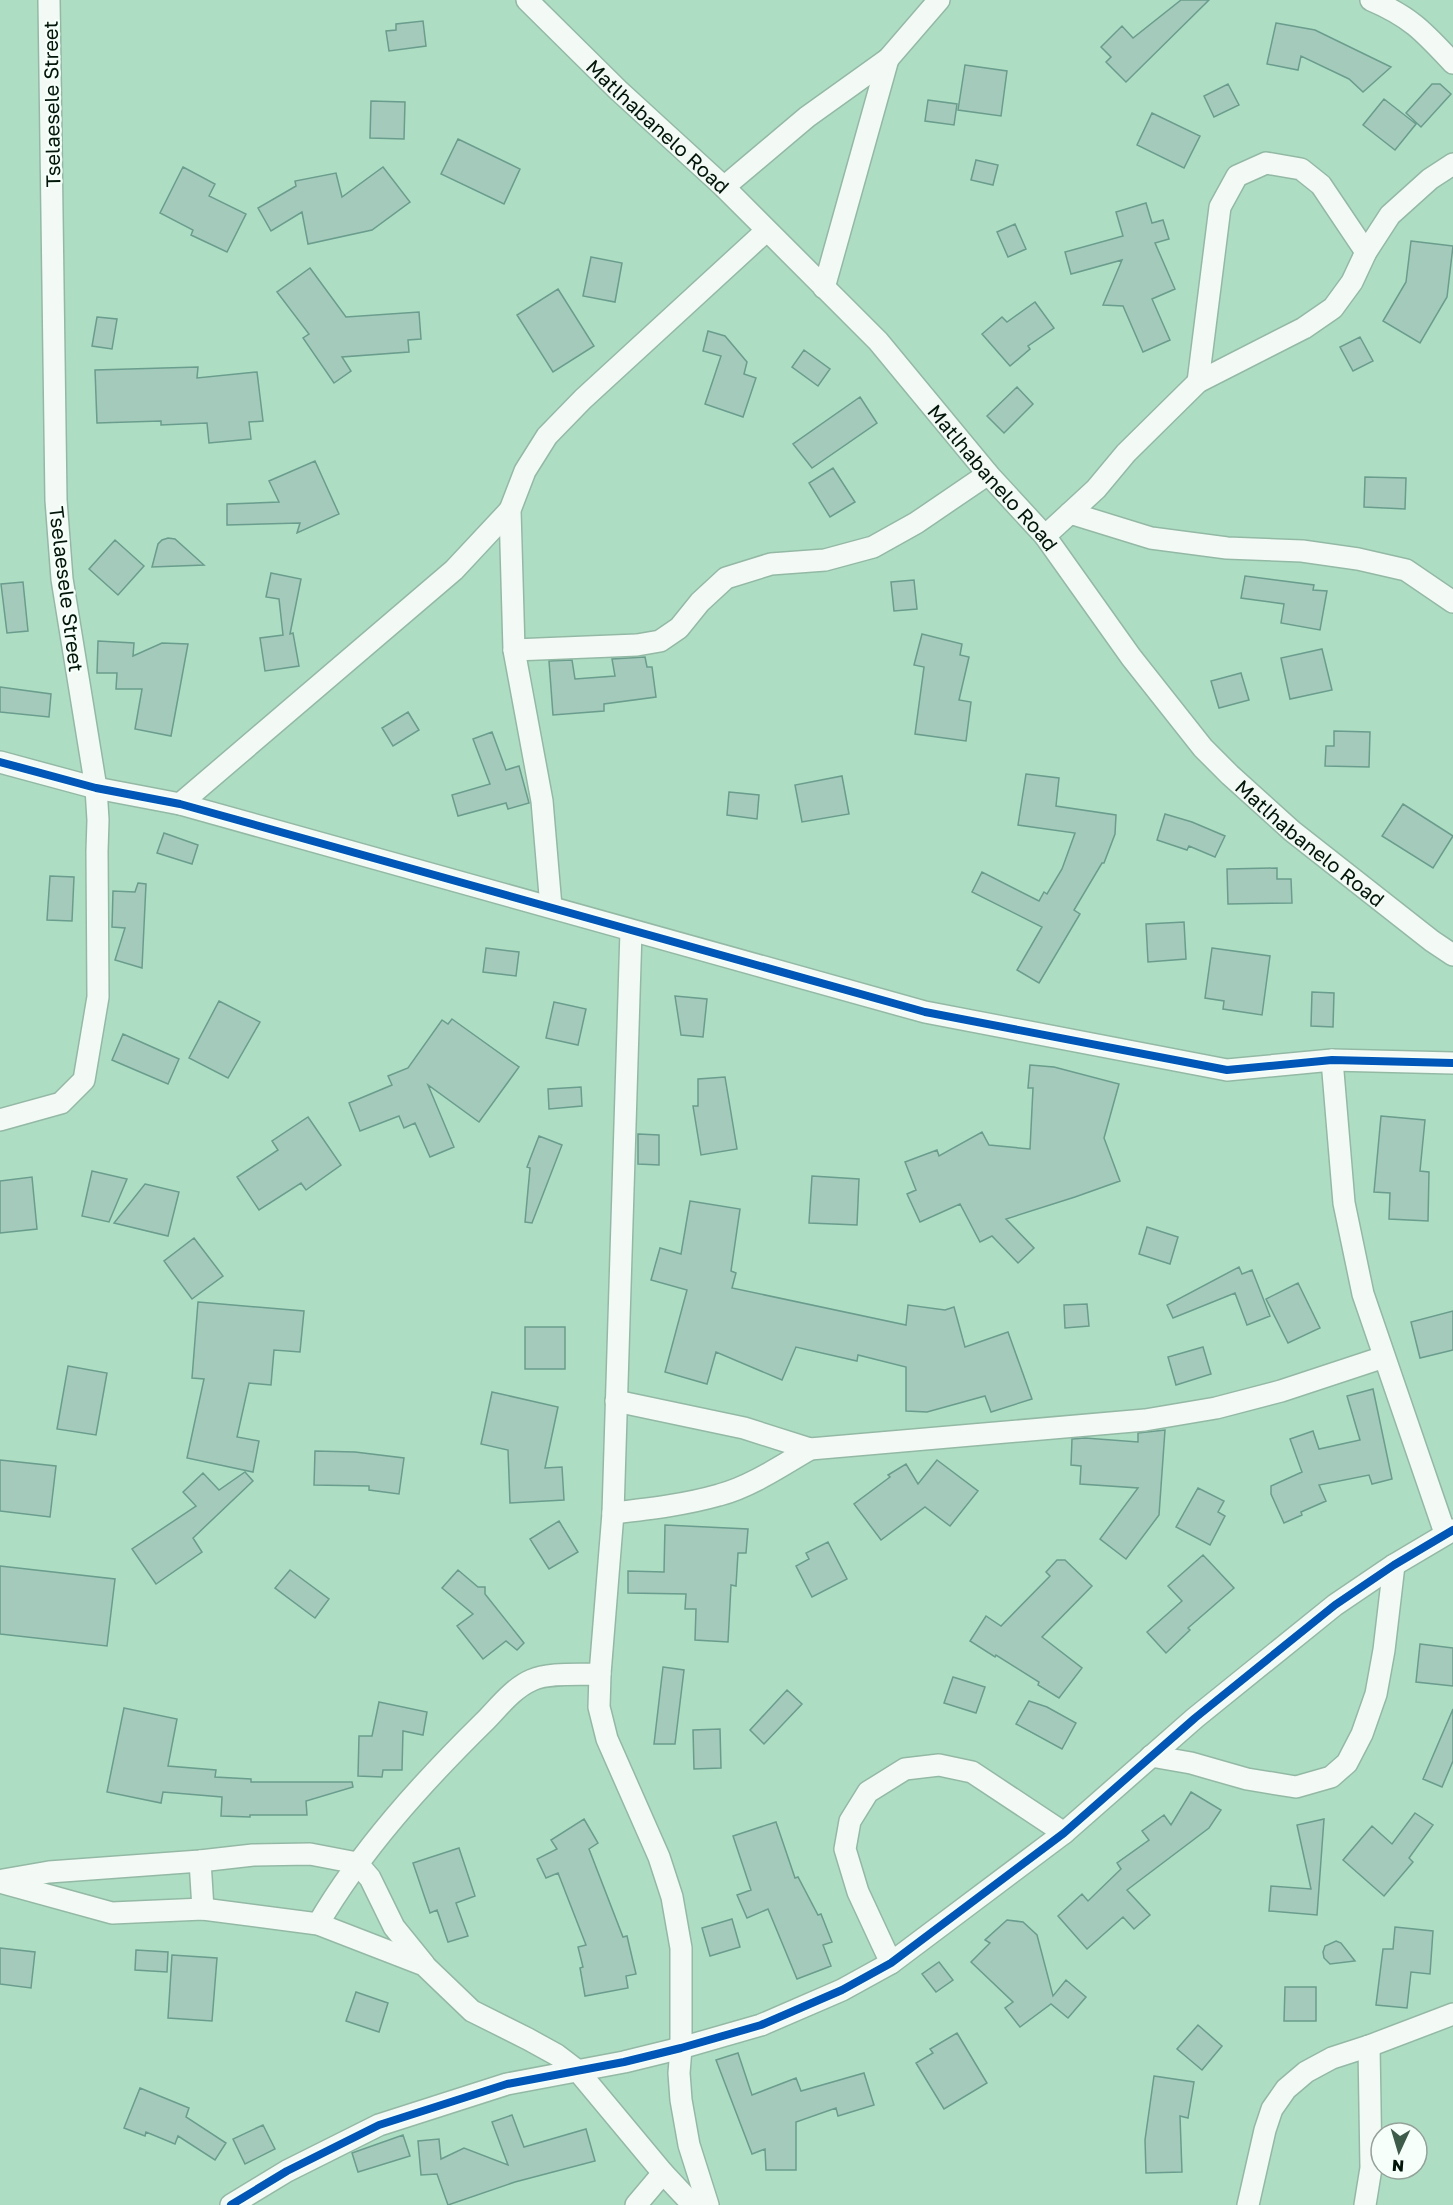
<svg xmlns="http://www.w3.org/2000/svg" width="1453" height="2205" font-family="'Golos Text',sans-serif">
<rect width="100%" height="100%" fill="#addec3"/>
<path fill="#a3caba" stroke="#6a9d8d" stroke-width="1.5" d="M1181,0H1209L1126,82L1106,62L1111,57L1101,47L1122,26L1133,38Z
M423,21L426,46L389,51L386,31L396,30V24Z
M1276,23L1315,30L1391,67L1363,92L1349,79L1301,56L1298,70L1267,64Z
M965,65L1007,71L1001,116L958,110Z
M1228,84L1239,105L1214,117L1204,96Z
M1432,84H1440L1451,94L1421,127L1406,113Z
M1384,99L1416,124L1395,150L1363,125Z
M928,100L957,104L954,125L925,121Z
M371,101L405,102L404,139L370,138Z
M1152,113L1200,136L1184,168L1137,145Z
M458,139L520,169L504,204L441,174Z
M976,160L998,165L993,185L971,180Z
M183,167L215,184L209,196L246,214L227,252L191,235L193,230L160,213Z
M383,167L410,202L372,230L308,244L302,212L271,231L258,208L296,186L295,181L336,173L342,197Z
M1146,203L1152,223L1163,220L1169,239L1155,243L1175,289L1152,299L1170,340L1143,352L1123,306L1103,305L1122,260L1071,274L1065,252L1123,236L1116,212Z
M1015,224L1026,249L1008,257L997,232Z
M1411,241L1453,246L1447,297L1420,343L1383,321L1406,282Z
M591,257L622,263L615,302L583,296Z
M310,268L346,317L419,312L421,339L408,340L409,352L342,357L351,371L334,383L303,338L309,334L277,292Z
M558,289L594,346L553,372L517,315Z
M1035,302L1054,328L1028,346L1030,349L1010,366L982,334L1002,317L1007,322Z
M97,317L117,319L112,349L92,346Z
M708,331L725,336L747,362L744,374L756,378L743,417L705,404L721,356L703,351Z
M1360,337L1373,361L1353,371L1340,347Z
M804,350L830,369L818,386L792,367Z
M198,367L197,378L257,372L263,421L249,422L251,439L209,443L207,423L161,425V421L97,423L95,370Z
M1017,387L1033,404L1004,433L987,416Z
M860,397L877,423L812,468L793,444Z
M315,461L339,514L297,533L300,523L227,525V504L279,502L269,481Z
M833,468L855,502L830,517L809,483Z
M1365,477L1406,478L1405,509L1364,507Z
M168,538L175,539L204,565L152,567L158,544L162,540Z
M115,540L144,566L118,595L89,569Z
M271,573L301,579L290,634L293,633L299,666L265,671L260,638L283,635L279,599L266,597Z
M1245,576L1314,585L1313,590L1327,591L1320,630L1281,623L1284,604L1241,598Z
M914,580L917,609L894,611L891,582Z
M23,582L28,631L7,633L1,584Z
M922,634L962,644L960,655L969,657L959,700L971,702L966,741L915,734L924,667L914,665Z
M98,641L134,643L133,656L162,643L188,644L171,736L135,729L142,689H116L117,673H97Z
M1322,649L1332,690L1290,699L1281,658Z
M645,657L647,667H652L656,697L604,704V711L553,715L549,661L572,660L575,679L615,676L612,659Z
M1241,673L1249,700L1219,708L1211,681Z
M0,687L51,694L49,717L0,712Z
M408,712L419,730L393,746L382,728Z
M1334,731L1370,732L1369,767L1325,766L1326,746H1334Z
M492,732L506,770L519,766L529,803L508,809L506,803L458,816L452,795L490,784L473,739Z
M1026,774L1059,778L1056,806L1116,815L1115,834L1104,863H1102L1074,910L1080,914L1039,983L1017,970L1042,927L972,892L982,872L1039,901L1044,892L1047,894L1062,869L1075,833L1018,825Z
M842,776L849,814L802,822L795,785Z
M729,792L759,795L757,819L727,815Z
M1403,804L1453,836L1433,868L1382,836Z
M1165,814L1192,822L1225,836L1215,857L1189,846L1187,850L1157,840Z
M164,833L198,845L192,864L157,853Z
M1277,868V879H1291L1292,903L1228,904L1227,869Z
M50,876L74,877L72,921L47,920Z
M138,883L146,884L142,968L115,960L125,928L112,927L113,891L135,892Z
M1184,922L1186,959L1148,962L1146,924Z
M486,948L519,952L516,976L483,972Z
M1212,948L1270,956L1262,1015L1223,1009L1224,1001L1205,998Z
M1312,992L1334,993L1333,1027L1311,1026Z
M675,996L707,999L703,1037L681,1035Z
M219,1001L260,1022L228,1078L189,1058Z
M554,1002L586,1009L578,1045L546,1038Z
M452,1019L519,1067L479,1122L428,1085L454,1147L430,1157L415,1123L404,1128L399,1116L360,1131L349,1103L392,1085L388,1076L408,1068L442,1020L448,1024Z
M123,1034L179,1059L168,1084L112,1060Z
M1030,1065L1054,1067L1119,1084L1104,1138L1120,1181L1075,1197L1006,1219L1034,1248L1018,1263L992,1236L980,1242L960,1204L920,1222L907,1194L916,1190L905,1162L937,1150L939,1156L982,1132L989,1145L1030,1149L1033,1088H1028Z
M725,1077L737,1149L701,1155L693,1106H698V1079Z
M581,1087L582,1106L549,1109L548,1089Z
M1381,1116L1425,1120L1420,1171L1429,1172L1428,1221L1389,1219L1390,1193L1374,1192Z
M308,1117L341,1165L306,1190L301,1183L259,1210L237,1177L278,1150L272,1141Z
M638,1134L659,1135V1165L638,1164Z
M539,1136L562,1145L532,1223L525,1222L530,1168L527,1167Z
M92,1171L127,1179L109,1222L82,1216Z
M812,1176L859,1179L857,1225L809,1223Z
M32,1177L37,1229L0,1233V1181Z
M145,1184L179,1192L168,1236L114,1223Z
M690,1201L740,1209L731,1271L736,1273L732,1288L906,1325L908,1305L945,1310L954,1307L965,1347L1008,1332L1032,1399L991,1412L985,1396L927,1412L906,1411V1367L858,1355L857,1361L796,1347L782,1380L716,1352L707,1384L665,1372L687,1290L651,1280L660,1248L681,1254Z
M1147,1227L1178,1237L1170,1264L1139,1254Z
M194,1238L223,1276L192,1299L164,1261Z
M1239,1267L1242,1274L1252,1270L1270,1316L1247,1325L1235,1293L1173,1318L1167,1305Z
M1298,1283L1320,1328L1288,1343L1266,1299Z
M198,1302L304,1311L300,1352L274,1350L271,1385L249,1383L237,1437L259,1441L253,1472L187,1458L204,1379L192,1378Z
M1087,1304L1089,1326L1065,1328L1064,1305Z
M1453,1311V1350L1420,1358L1411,1322Z
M525,1327H565V1369H525Z
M1203,1347L1211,1374L1176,1385L1168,1357Z
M68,1366L107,1373L96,1435L57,1429Z
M1373,1389L1392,1479L1372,1484L1369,1475L1319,1485L1326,1501L1301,1512L1302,1515L1284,1523L1271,1494V1486L1302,1472L1290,1439L1313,1431L1319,1449L1360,1440L1347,1396Z
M492,1392L558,1407L545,1468L562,1467L564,1500L510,1503L508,1450L481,1444Z
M1165,1430L1159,1515L1126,1559L1100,1539L1138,1488L1080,1484L1081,1466L1071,1465L1072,1439L1085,1438L1138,1442V1433Z
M315,1451L355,1452L404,1458L399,1494L369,1490V1486L314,1485Z
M0,1460L56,1466L50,1517L0,1511Z
M937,1460L978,1491L950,1526L925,1507L881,1540L854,1504L890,1477L888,1475L906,1464L918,1484Z
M245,1472L253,1481L193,1538L202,1552L156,1584L132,1549L196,1506L183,1492L203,1473L219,1490Z
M1198,1488L1224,1501L1218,1512L1225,1516L1210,1545L1176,1527Z
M559,1521L578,1552L549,1569L530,1539Z
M665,1525L748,1529L746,1553H738L736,1586L731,1585L728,1642L695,1640L696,1609H685L686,1594L628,1593V1571L664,1572Z
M828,1542L847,1579L812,1597L796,1566L809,1559L806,1553Z
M1203,1555L1234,1588L1188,1628L1190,1630L1166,1653L1147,1632L1182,1601L1168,1586Z
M1057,1560H1065L1092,1586L1042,1637L1082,1668L1059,1698L1038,1685L1039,1682L996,1655L995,1657L970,1641L986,1616L1001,1626L1050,1576L1046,1572Z
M0,1566L115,1579L107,1646L0,1634Z
M290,1570L329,1599L315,1618L275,1588Z
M458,1570L478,1587H485V1594L524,1643L517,1650L506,1641L483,1659L457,1626L473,1614L442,1588Z
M1420,1644L1453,1648V1686L1416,1682Z
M663,1667L684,1670L675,1744H654Z
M953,1677L985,1687L976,1713L944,1703Z
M787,1690L802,1704L764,1744L750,1730Z
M1029,1701L1047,1707L1076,1723L1062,1749L1016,1724Z
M379,1702L427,1712L423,1735L403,1731L402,1770H383L382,1777L358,1776L359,1736H372Z
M124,1708L177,1719L168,1766L216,1770L215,1777L251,1779V1782H352L353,1787L306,1801L307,1815H250V1817L221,1816L222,1797L163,1792L161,1803L107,1792Z
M1453,1709V1761L1442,1787L1423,1779Z
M720,1729L721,1768L694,1769L693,1730Z
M1191,1792L1221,1810L1209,1828L1127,1890L1150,1915L1134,1929L1123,1917L1087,1949L1058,1916L1082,1894L1088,1901L1121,1869L1117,1863L1149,1840L1142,1831L1164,1815L1171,1825Z
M1415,1813L1433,1825L1409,1858L1413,1862L1384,1896L1343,1860L1372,1826L1392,1844Z
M584,1819L598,1843L589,1849L623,1937L627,1936L636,1974L626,1976L628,1988L585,1996L580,1968L583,1967L578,1947L586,1945L558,1873L546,1878L537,1859L557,1849L551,1840Z
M1324,1819L1317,1915L1269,1911L1271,1886L1311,1889L1297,1825Z
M776,1822L795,1878L798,1877L818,1915L821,1914L832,1942L823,1945L831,1966L797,1979L768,1909L747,1918L737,1895L751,1890L733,1836Z
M459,1848L475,1896L456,1903L468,1936L448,1942L437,1910L430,1913L413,1863Z
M732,1919L740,1947L710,1956L702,1928Z
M1007,1920L1023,1922L1037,1935L1053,1996L1066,1980L1086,1997L1068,2018L1051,2004L1020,2027L1005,2008L1013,2002L971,1962L990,1943L985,1940Z
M1395,1927L1433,1931L1430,1974L1411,1972L1407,2008L1376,2005L1383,1949H1393Z
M1336,1941L1341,1943L1355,1961L1330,1964L1324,1958L1323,1952L1325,1946Z
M0,1948L35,1952L31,1988L0,1984Z
M136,1950L168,1952L167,1972L135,1970Z
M172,1955L217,1958L212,2021L168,2018Z
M939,1962L953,1980L936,1992L922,1974Z
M1285,1987H1316V2021H1284Z
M356,1992L388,2003L379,2032L346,2021Z
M1198,2025L1222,2046L1202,2070L1177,2049Z
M957,2033L987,2083L944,2109L916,2063L933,2053L930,2049Z
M738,2053L752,2095L796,2078L801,2091L864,2073L874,2105L838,2116L836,2108L796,2122V2170H766L765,2149L752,2154L716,2060Z
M1154,2076L1194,2082L1188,2118L1180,2116L1182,2172L1146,2173L1145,2140Z
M140,2088L189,2108L186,2117L226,2143L215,2160L178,2136L175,2144L146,2132L145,2136L124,2128Z
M512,2115L524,2147L586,2129L595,2161L515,2182L448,2205L437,2174L421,2175L418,2141L439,2139L441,2159L464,2148L508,2165L492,2122Z
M263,2125L275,2149L245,2164L233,2139Z
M403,2135L410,2156L358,2172L352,2153Z"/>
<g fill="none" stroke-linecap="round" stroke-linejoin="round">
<defs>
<g id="minor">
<path id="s1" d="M527,0L618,90L724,187L878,341L988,474L1045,536L1131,657L1203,748L1230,775L1292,831L1432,941L1453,955"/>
<path d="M1371,0C1411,17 1424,32 1453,63"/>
<path d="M724,187L807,117L888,59L939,0"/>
<path d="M824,288L888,59"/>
<path d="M1198,382L1220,207L1237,176L1266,163L1301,169L1321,185L1366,252"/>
<path d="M1070,513L1096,489L1126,453L1198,382L1304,328L1333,308L1352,282L1366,252L1390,215L1430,179L1453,164"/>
<path d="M1045,536L1070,513L1151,538L1227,548L1302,551L1358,559L1406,570L1453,602"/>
<path d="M514,650L637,645L660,641L679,628L700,602L726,578L771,564L825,560L873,547L916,523L988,474"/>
<path d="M0,762L96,788L180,804L925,1012L1227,1070L1332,1060L1453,1063"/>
<path d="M180,804L454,570L510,510"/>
<path d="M551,907L542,801L514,650L510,510L525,471L547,436L583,399L766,231"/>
<path d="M631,931L613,1513L600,1674L599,1707L607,1739L659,1857L672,1897L681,1948V2048L679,2073L681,2100L689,2145L708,2205"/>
<path d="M1332,1060L1344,1203L1363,1294L1445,1533"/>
<path d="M0,1120L61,1103L84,1080L98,997L97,851L98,820L96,788L62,579L56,500L49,0"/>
<path d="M616,1401L744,1428L810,1449L1145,1420L1216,1408L1281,1391L1384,1357"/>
<path d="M613,1513C648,1509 684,1505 719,1495C750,1487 783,1465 810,1449"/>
<path d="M1151,1756L1191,1763L1247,1779L1296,1787L1331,1777L1347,1763L1362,1734L1376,1694L1384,1650L1394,1565"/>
<path d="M200,1861L203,1909"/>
<path d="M3,1880L49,1872L200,1861L253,1855L310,1854L357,1863L370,1878L394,1927L424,1964"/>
<path d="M0,1882L112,1913L203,1909L318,1924L424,1965L472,2011L528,2039L557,2055L578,2071L663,2173L693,2205"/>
<path d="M318,1924C362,1849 422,1783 484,1722C498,1708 513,1688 532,1680C549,1672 581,1675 600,1674"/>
<path d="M891,1963L858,1892L845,1849L850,1821L868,1792L905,1769L939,1765L972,1772L1064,1833"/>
<path d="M231,2205L287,2171L379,2125L507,2084L624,2062L681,2048L761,2025L842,1990L891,1963L1064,1833L1195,1718L1335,1605L1394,1565L1453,1530"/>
<path d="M636,2205L663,2173"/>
<path d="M1248,2205L1265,2130L1272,2109L1286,2089L1306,2072L1332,2058L1369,2046L1453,2014"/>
<path d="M1365,2205L1371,2168L1369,2046"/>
</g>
</defs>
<use href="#minor" stroke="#93b9a5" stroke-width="24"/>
<use href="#minor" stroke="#f3faf6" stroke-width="21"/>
<defs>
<path id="cycleway" d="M0,762L96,788L180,804L925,1012L1227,1070L1332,1060L1453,1063
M231,2205L287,2171L379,2125L507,2084L624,2062L681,2048L761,2025L842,1990L891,1963L1064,1833L1195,1718L1335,1605L1394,1565L1453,1530"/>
</defs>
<use href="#cycleway" stroke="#f6fffa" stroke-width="11"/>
<use href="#cycleway" stroke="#0057b8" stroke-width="8"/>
</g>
<g text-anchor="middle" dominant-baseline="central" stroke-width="4.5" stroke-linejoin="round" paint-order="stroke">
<g font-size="20" fill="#001609" stroke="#f6fffa">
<text transform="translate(51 104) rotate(-91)">Tselaesele Street</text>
<text stroke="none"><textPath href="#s1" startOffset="182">Matlhabanelo Road</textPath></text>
<text stroke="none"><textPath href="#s1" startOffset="668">Matlhabanelo Road</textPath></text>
<text transform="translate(67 589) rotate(83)">Tselaesele Street</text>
<text stroke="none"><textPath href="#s1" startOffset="1154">Matlhabanelo Road</textPath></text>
</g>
</g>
<g transform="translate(1399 2151) rotate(184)"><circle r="28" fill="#f6fffa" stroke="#94a29a" stroke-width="1.5"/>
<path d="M0-4.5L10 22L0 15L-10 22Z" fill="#3d5c4a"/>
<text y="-9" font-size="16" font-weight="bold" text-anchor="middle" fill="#001609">N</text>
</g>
</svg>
